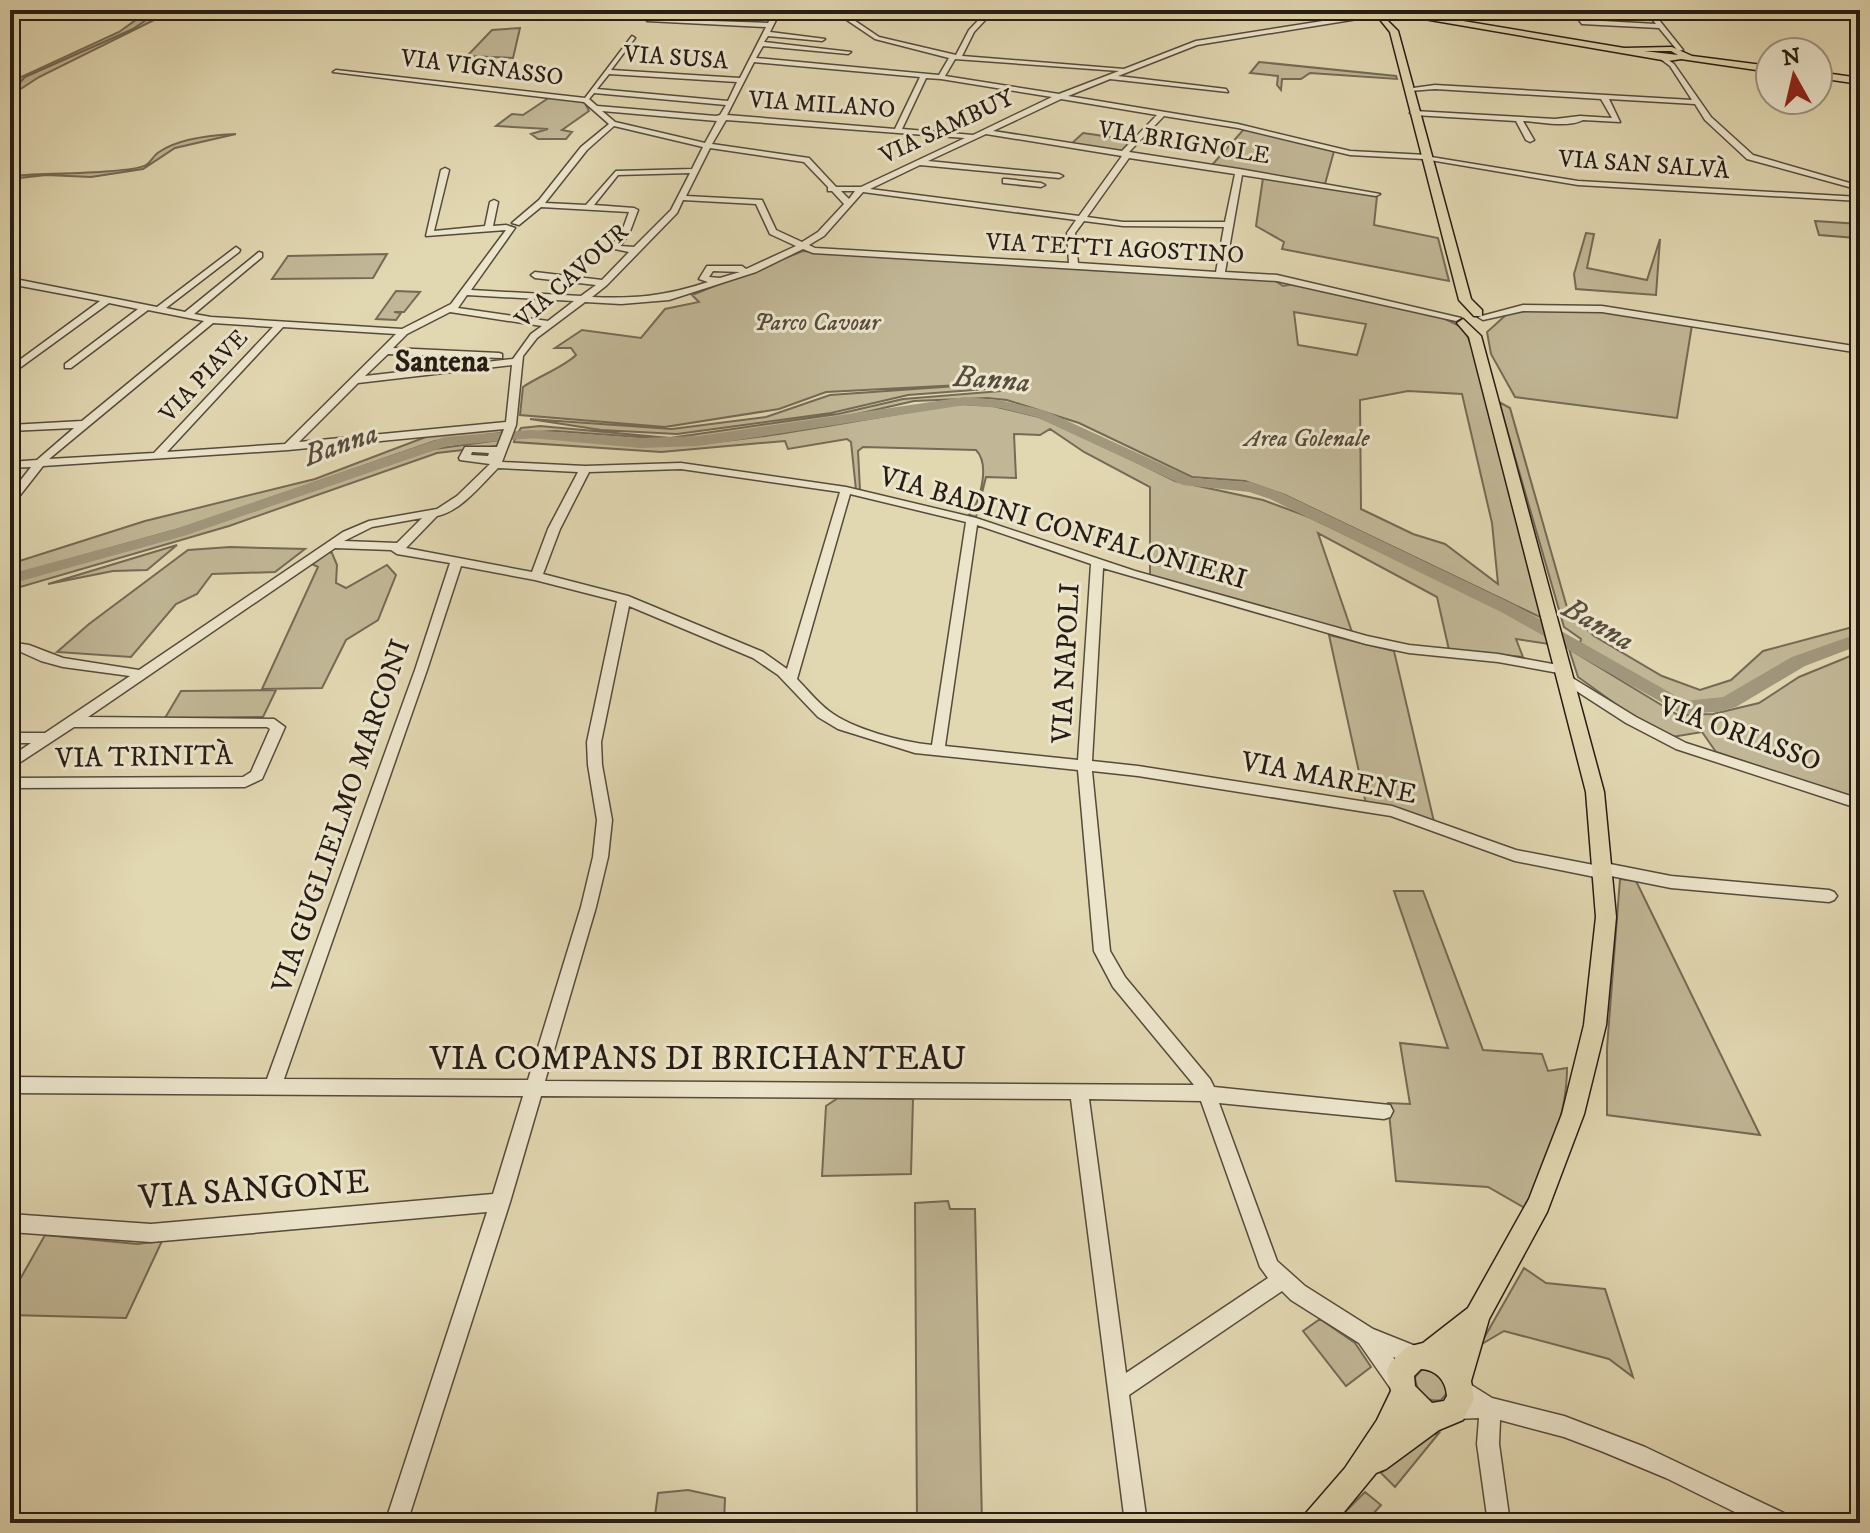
<svg xmlns="http://www.w3.org/2000/svg" width="1870" height="1533" font-family="'IM FELL DW Pica',serif">
<rect width="100%" height="100%" fill="#e1d7b1"/>
<filter id="stains"><feTurbulence type="fractalNoise" baseFrequency=".0025" numOctaves="4"/><feColorMatrix values="0 0 0 0 .2 0 0 0 0 .09 0 0 0 0 .02 0 0 0 .5 -.17"/></filter>
<radialGradient id="worn" r=".72"><stop offset=".6" stop-color="#630" stop-opacity="0"/><stop offset="1" stop-color="#630" stop-opacity=".3"/></radialGradient>
<path fill="#c1b796" stroke="#746a55" stroke-width="2" fill-rule="evenodd" d="M169,10H292L252,18H158L39,77L10,96V86L21,77L119,32L140,17Z
M520,28L513,58L467,56L492,30Z
M1259,62L1396,76L1397,79L1310,73L1301,79H1282L1281,90L1277,85L1278,76L1250,73Z
M550,97L584,101L589,111L562,130L572,132L566,139H538L531,134L548,129L496,126L512,114L523,115Z
M1244,129L1334,151L1325,184L1211,166Z
M1083,133L1132,140L1122,151L1071,144Z
M236,134L175,148L143,169L91,177L46,175L10,179L11,176C37,173 130,174 146,165C150,163 154,155 159,152C179,138 213,135 236,134Z
M1263,178L1377,196L1374,225L1438,238L1449,281L1282,249L1284,242L1256,226Z
M1815,221L1860,224V242L1856,238L1819,235Z
M1586,233L1594,234L1587,268L1647,280L1660,239L1656,295L1576,289L1574,274Z
M803,251L1274,280L1283,286L1293,284L1443,318L1464,328L1472,347L1542,618L1285,495L1245,481L1192,477L1079,423L1007,400L987,398L914,401L822,422L680,440L555,431L518,433L521,428L540,426L670,438L838,414L903,399L1002,391L1000,388L908,395L831,413L677,434L601,430L530,419L672,429L766,417L830,395L999,383L826,392L779,409L665,427L520,415L523,387C539,376 564,367 576,355L571,348H555L582,330L641,338L665,309L699,302L692,295ZM1294,312L1366,324L1357,355L1298,345ZM1408,391L1462,394L1492,523L1498,584L1445,544L1413,534L1361,509L1360,400Z
M387,254L373,278L272,279L288,256Z
M396,291L420,292L404,312H394L401,313L396,320L376,319Z
M1533,310H1594L1692,325L1677,418L1515,397L1491,354L1487,332L1507,314Z
M1499,402L1510,408L1568,611L1594,636L1662,676L1700,690L1731,680L1763,651L1860,625V637L1783,664L1736,699L1709,705L1682,702L1580,643L1581,639L1564,627Z
M960,404L993,406L1039,417L1068,428L1175,481L1263,500L1309,517L1542,629L1549,644L1516,639L1523,657L1449,650L1437,597L1318,533L1352,632L1150,576V487L1084,452L1050,429L1040,435L1014,434L1016,478L986,477L976,517L969,515C981,501 990,464 976,450L863,447L858,451L860,490H856L851,442L847,439L788,449L785,441L661,452L514,442L515,438C574,433 633,449 693,444C783,437 871,417 960,404Z
M504,428L501,433L435,441L190,526L10,576V564L145,521L315,479L431,435Z
M499,440L497,446L437,453L229,526L10,590V582L253,511L420,451Z
M177,545L147,570L113,571L48,584Z
M230,547L305,549L275,572L212,574L197,594L176,604L131,657L57,652L89,624L188,550Z
M325,550L332,553L337,565L336,583L346,588L387,565L396,575L378,620L346,640L322,688L262,689L318,567L308,562Z
M1329,635L1394,651L1435,826L1366,804Z
M1569,649L1678,715L1713,714L1759,703L1799,677L1860,652V800L1716,752L1702,732L1672,737L1642,723L1578,677Z
M276,690L263,717L165,718L181,691Z
M1620,879L1636,881L1760,1135L1607,1115V1048Z
M1394,891H1423L1483,1050L1542,1054L1548,1071L1567,1068C1567,1116 1546,1166 1525,1208L1488,1187L1396,1181L1388,1103L1410,1104L1400,1043L1448,1048Z
M838,1098L913,1099L911,1174L822,1176L826,1106Z
M948,1201L950,1209H975L982,1523H917L915,1203Z
M45,1235L137,1244L162,1241L126,1318L10,1315V1297Z
M1524,1268L1546,1283L1605,1289L1633,1377L1609,1359L1504,1331L1480,1345Z
M1320,1319L1355,1343L1371,1367L1346,1386L1303,1331Z
M1423,1368L1441,1373L1448,1392L1441,1400C1426,1403 1416,1392 1415,1377Z
M1439,1433L1395,1487L1381,1473L1414,1439Z
M688,1490L725,1498L724,1523H654L658,1493Z
M1365,1492L1381,1505L1365,1523H1334Z"/>
<g fill="none" stroke-linecap="round" stroke-linejoin="round">
<path stroke="#706652" stroke-width="2" d="M10,93L25,77L133,29L152,16H248L281,10"/>
<path fill="#a1977c" fill-rule="evenodd" d="M965,397L1000,400L1046,411L1192,478L1251,482L1282,493L1515,605L1685,701L1723,697L1792,657L1860,633V645L1805,666L1736,707L1717,712L1682,714L1503,613L1270,499L1249,492L1183,485L1036,417L1000,408L965,405L699,446L640,448L531,438L447,446L184,536L10,584V574L172,530L445,437L531,430L640,438L699,436Z"/>
<defs>
<path id="minor" d="M112,10H166L78,15L75,13Z
M749,10H781L770,32L825,39L822,41L768,36L764,42L851,52L848,54L763,46L756,58L939,75L949,58L875,39L832,10H839L879,37L956,55L969,30L988,10H994L992,12L1154,13L1152,16H989L974,32L962,56L1124,69L1196,41L1374,13L1376,16L1197,45L1118,76L1226,89L1228,92L1110,79L1068,96L1238,124L1350,151L1427,155L1431,157L1578,181L1860,197V201L1578,185L1424,159L1350,155L1238,128L1164,116L1129,152L1239,169L1380,194L1376,196L1242,175L1225,272L1277,275L1461,318L1456,321L1277,281L813,253L803,249L756,272L669,300L621,304L585,302L537,338L523,356L516,425L502,462L585,466L681,463L846,487L976,518L1135,571L1367,636L1409,645L1498,654L1569,667L1570,670L1566,674L1636,717L1686,743L1860,799V809L1676,749L1626,723L1561,681L1559,678L1564,674L1498,662L1409,653L1366,644L1103,568L1092,761L1138,766L1392,806L1516,850L1599,866L1605,863L1671,876L1829,890L1834,892L1837,896L1834,900L1829,902L1671,888L1611,876L1605,879L1515,861L1391,816L1138,776L1092,771L1110,951L1125,977L1210,1079L1214,1087L1390,1105L1393,1111L1390,1117L1384,1119L1219,1103L1277,1261L1305,1286L1373,1329L1423,1349L1426,1356L1423,1363L1416,1366L1393,1357L1408,1382L1405,1389L1398,1392L1391,1389L1359,1343L1291,1300L1282,1291L1129,1395L1147,1523H1125L1071,1099L541,1096L510,1202L407,1523H385L487,1212L151,1242L10,1232V1214L151,1224L493,1194L523,1096L10,1093V1077L267,1079L415,670L450,563L397,554L391,550L335,548L88,717L274,719L285,727L262,779L245,787L10,788V778L243,777L251,772L270,729L267,727H74L10,769V757L31,743H10V733H45L130,676L63,667L41,661L21,652L10,650V642L29,645L63,658L139,670L343,532L369,521L437,509L457,496L490,464L460,460L459,458L465,447H497L504,429L288,450L43,466L14,503L10,504V494L31,467L10,468V462L37,460L74,428L10,431V425L82,421L204,321L148,310L71,368H65V364L138,309L109,303L10,375V367L100,301L10,284V278L157,307L236,247L240,250L239,252L166,308L185,312L259,252L262,253V257L194,314L211,317L402,329L451,304L506,230L426,236L441,170L445,168L449,170L434,231L485,226L490,202L494,200L498,202L493,226L506,225L515,228L471,290L581,296L596,285L535,278L531,275L535,272L602,280L629,252L610,248L621,234L629,212L541,207L519,225L512,223L539,200L581,147L609,124L584,102L333,72L336,70L585,98L632,36L635,38L611,70L740,78L766,27L647,21L650,19L768,23L774,13ZM955,59L1119,71L1059,94L945,76ZM754,62L920,77L895,129L727,115ZM609,74L737,82L728,101L597,89ZM926,78L941,79L1052,97L973,135L902,129ZM594,93L726,105L720,115L716,116L597,106L589,99ZM1061,99L1157,115L1122,151L993,131ZM602,111L717,121L705,143L615,122ZM726,120L965,138L861,187H836L809,158L712,144ZM614,126L703,147L692,169L616,171L586,205L545,203L587,150ZM986,134L1122,156L1079,216L870,189L920,165L1059,178L1063,176L1059,174L928,161ZM710,148L804,162L828,187V191H832L844,204L818,232L802,242L776,230L762,200L686,196ZM1129,158L1235,174L1225,222H1123L1087,217ZM690,173L671,210L634,247L620,246L629,234L638,210L634,208L594,205L618,175ZM841,191H855L849,199ZM863,192L1076,220L1067,233L1069,263L815,248L809,245L824,236ZM683,200L756,204L770,234L796,246L746,269L742,266H707L699,279L708,282C666,296 635,299 592,297L607,285L677,213ZM1084,221L1123,226L1224,227L1216,272L1078,263L1075,233ZM713,271L740,272L720,278L709,277ZM467,295L574,301L548,321L458,308ZM450,312L542,326L531,334L513,359L365,376L388,354L502,358V354L499,353L393,348L407,334ZM213,323L273,327L154,453L49,459ZM283,327L396,334L285,444L167,452ZM512,365L506,422L299,442L358,383ZM472,452L489,453L488,456L471,455ZM498,468L578,472L548,529L532,572L406,548L437,516C461,511 481,485 498,468ZM681,469L840,492L787,669L763,652L628,596L543,574L560,529L589,472ZM850,494L966,522L932,745C902,742 852,729 829,711C817,702 807,689 797,679ZM422,518L397,543L344,541L372,527ZM977,525L1091,564L1078,760L945,746ZM461,566L535,580L617,601L587,742L588,765L597,820L593,857L581,907L528,1080L284,1079L427,670ZM629,606L753,658L778,675L818,717L838,729L915,753L1078,770L1094,951L1113,987L1194,1085L545,1081L596,907L608,857L612,820L602,765L601,742ZM1089,1099L1201,1101L1260,1267L1268,1278L1126,1373Z
M1571,10H1577L1584,20L1656,24L1645,10H1651L1683,50L1678,51L1659,28L1582,24Z
M1660,54L1674,64L1711,117L1753,155L1860,186V190L1747,159L1705,120L1695,104L1609,99L1620,122L1583,120C1568,128 1540,122 1523,121L1534,140L1530,142L1526,140L1516,121L1414,115L1410,113L1414,111L1555,119L1580,116L1612,118L1601,99L1435,89L1409,91L1406,89L1435,85L1692,100L1670,66L1658,57Z
M1006,179L1041,183L1045,185L1041,187L1003,183V179Z
M1523,305L1602,306L1860,347V353L1602,312L1523,311L1483,320L1478,317Z
M1460,1378L1492,1398L1564,1416L1645,1447L1788,1515L1791,1523H1757L1666,1478L1601,1451L1564,1437L1500,1420L1499,1444L1510,1523H1488L1477,1444L1479,1418L1456,1419L1449,1416L1446,1409L1449,1402L1457,1399L1453,1395L1450,1388L1453,1381Z"/>
<path id="major" d="M1339,10H1397L1624,48L1672,47L1692,56L1770,66V72L1681,59L1668,61L1395,14L1374,16ZM1644,51H1671L1678,55Z
M1378,17H1384L1398,31L1471,299L1482,310V316H1474L1459,300L1390,32Z
M1818,72L1860,78V84L1818,78Z
M1463,319L1481,336L1604,792L1616,917L1606,1025L1584,1114L1547,1212L1489,1319L1471,1381L1474,1399L1463,1420L1439,1430L1386,1469L1376,1473L1335,1523H1302L1306,1513L1345,1468L1377,1420L1391,1391L1387,1371L1391,1362L1407,1347L1423,1343L1468,1308L1529,1199L1562,1114L1584,1025L1596,917L1586,792L1469,337L1457,323ZM1421,1369C1437,1370 1446,1381 1447,1396L1444,1401L1432,1403L1415,1386L1414,1376Z"/>
</defs>
<use href="#minor" stroke="#554b3b" stroke-width="3"/>
<use href="#major" stroke="#261c14" stroke-width="3"/>
<use href="#minor" fill="#ece5cc" fill-rule="evenodd"/>
<use href="#major" fill="#e1d7b1" fill-rule="evenodd"/>
</g>
<g text-anchor="middle" dominant-baseline="central" stroke-width="6" stroke-linejoin="round" paint-order="stroke">
<g font-size="24" fill="#261c14" stroke="#ece5cc">
<text transform="translate(676 58) rotate(4)">VIA SUSA</text>
<text transform="translate(482 68) rotate(7)">VIA VIGNASSO</text>
<text transform="translate(822 105) rotate(4)">VIA MILANO</text>
<text transform="translate(947 127) rotate(-25)">VIA SAMBUY</text>
<text transform="translate(1184 143) rotate(9)">VIA BRIGNOLE</text>
<text transform="translate(1644 165) rotate(4)">VIA SAN SALVÀ</text>
<text transform="translate(1115 249) rotate(3)">VIA TETTI AGOSTINO</text>
<text transform="translate(572 276) rotate(-42)">VIA CAVOUR</text>
<text transform="translate(204 376) rotate(-47)">VIA PIAVE</text>
</g>
<g font-size="24" font-style="italic" fill="#544a3b" stroke="#ece5cc">
<text x="817" y="323">Parco Cavour</text>
<text x="1307" y="439">Area Golenale</text>
</g>
<g font-size="28" fill="#261c14" stroke="#ece5cc">
<text transform="translate(1063 528) rotate(16)">VIA BADINI CONFALONIERI</text>
<text transform="translate(1066 663) rotate(-87)">VIA NAPOLI</text>
<text transform="translate(1740 734) rotate(20)">VIA ORIASSO</text>
<text transform="translate(144 757) rotate(-1)">VIA TRINITÀ</text>
<text transform="translate(1329 778) rotate(11)">VIA MARENE</text>
<text transform="translate(341 816) rotate(-71)">VIA GUGLIELMO MARCONI</text>
</g>
<g font-size="30" font-weight="bold" fill="#261c14" stroke="#ece5cc">
<text x="442" y="362">Santena</text>
</g>
<g font-size="30" font-style="italic" fill="#574d3e" stroke="#ece5cc">
<text transform="translate(992 380) rotate(5)">Banna</text>
<text transform="translate(341 445) rotate(-19)">Banna</text>
<text transform="translate(1598 625) rotate(30)">Banna</text>
</g>
<g font-size="34" fill="#261c14" stroke="#ece5cc">
<text x="698" y="1059">VIA COMPANS DI BRICHANTEAU</text>
<text transform="translate(254 1190) rotate(-4)">VIA SANGONE</text>
</g>
</g>
<rect width="1870" height="1533" fill="none" stroke="#e1d7b1" stroke-width="40"/>
<rect x="12" y="12" width="1846" height="1509" fill="none" stroke="#261c14" stroke-width="4"/>
<rect x="20" y="20" width="1830" height="1493" fill="none" stroke="#261c14" stroke-width="2"/>
<g transform="translate(1794 76) rotate(352)"><circle r="38" fill="#ece5cc" stroke="#9d9582" stroke-width="2"/>
<path d="M0-6L14 30L0 20L-14 30Z" fill="#8f2418"/>
<text y="-12" font-size="22" font-weight="bold" text-anchor="middle" fill="#261c14">N</text>
</g>
<rect width="100%" height="100%" filter="url(#stains)"/>
<rect width="100%" height="100%" fill="url(#worn)"/>
</svg>
